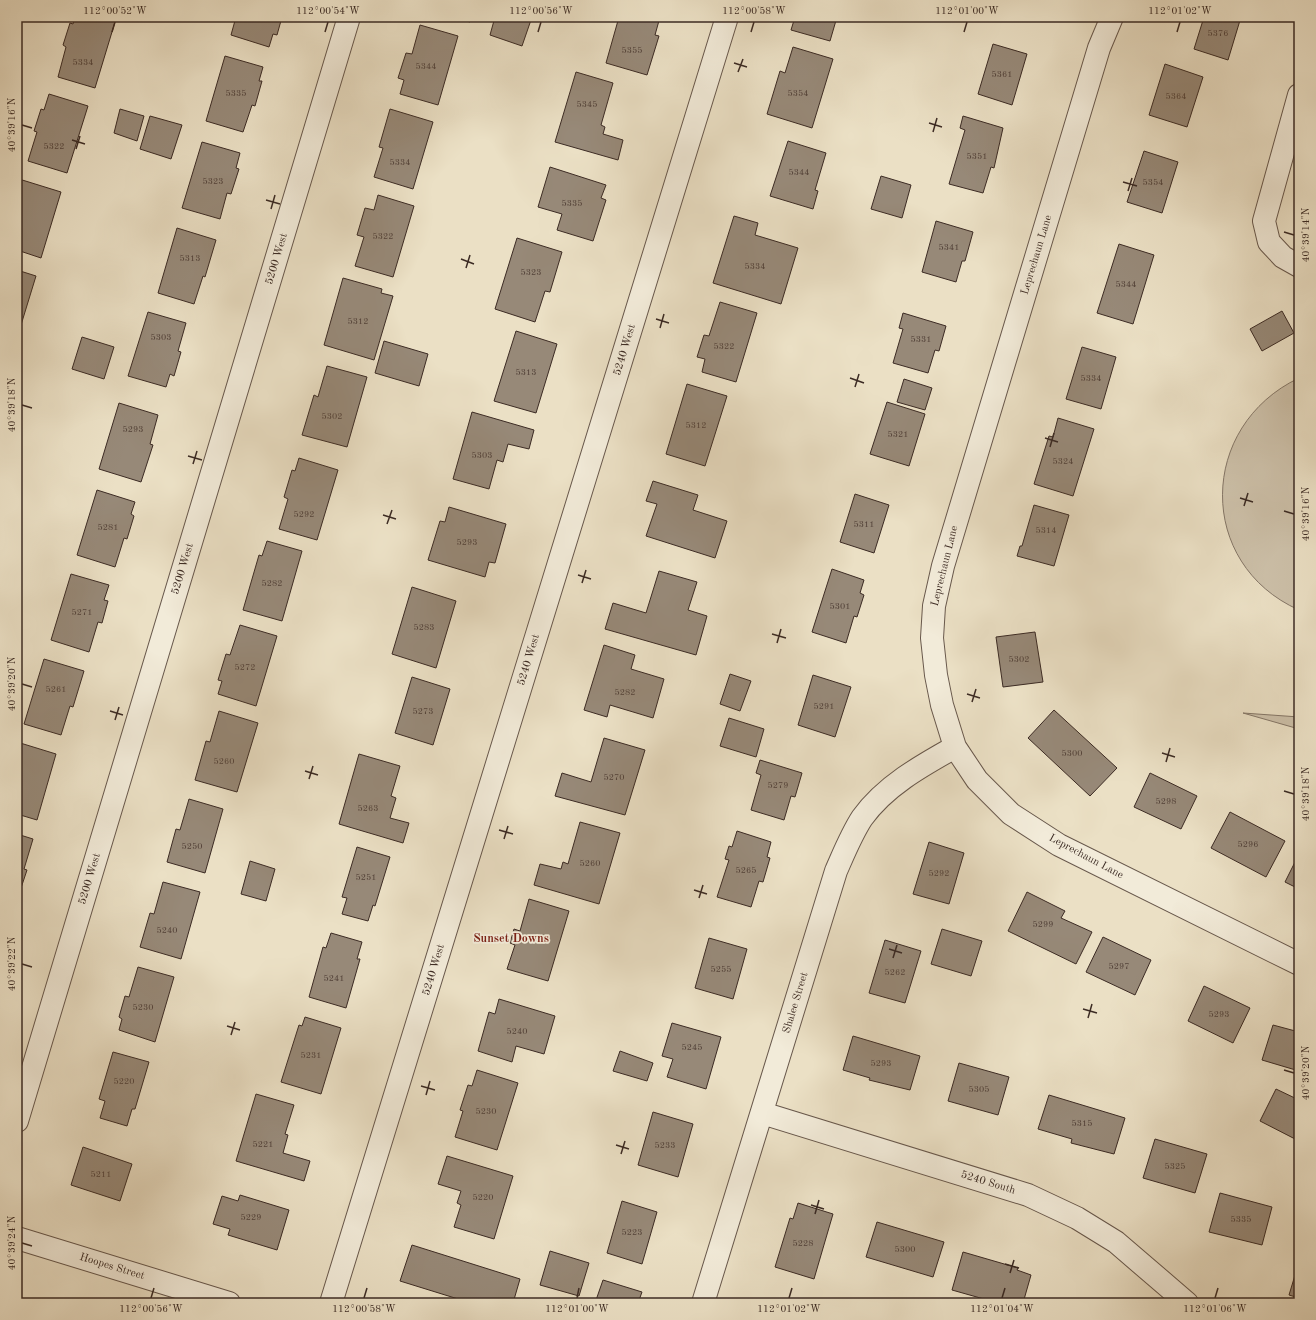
<svg xmlns="http://www.w3.org/2000/svg" width="1316" height="1320" font-family="'Old Standard TT',serif">
<rect width="100%" height="100%" fill="#ebe0c5"/>
<filter id="stains"><feTurbulence type="fractalNoise" baseFrequency=".005" numOctaves="4"/><feColorMatrix values="0 0 0 0 .2 0 0 0 0 .09 0 0 0 0 .02 0 0 0 .5 -.17"/></filter>
<radialGradient id="worn" r=".72"><stop offset=".6" stop-color="#630" stop-opacity="0"/><stop offset="1" stop-color="#630" stop-opacity=".3"/></radialGradient>
<path fill="#cdc1aa" stroke="#847667" d="M1299,378V610C1196,564 1198,426 1299,378Z
M1243,713L1299,717V729Z"/>
<path fill="#978978" stroke="#3c2b24" d="M75,17H100L115,22L95,88L58,77L66,47L63,45L70,23L73,24Z
M236,17H282L277,35L273,34L269,47L231,35Z
M452,17H471L470,22Z
M495,17H532L522,46L490,35Z
M619,17H660L655,35L659,36L647,75L606,63Z
M795,17H837L830,41L791,30Z
M1204,17H1241L1228,60L1194,49Z
M420,25L458,36L438,105L400,94L404,80L398,78L406,53L412,54Z
M993,44L1027,54L1012,105L978,94Z
M793,47L833,59L812,128L767,114L780,71L785,73Z
M225,56L263,67L259,81H262L255,106L252,105L243,132L206,121Z
M1165,64L1203,77L1187,127L1149,115Z
M576,72L613,83L601,125L605,127L603,134L623,140L618,160L555,142Z
M49,94L88,106L67,173L28,161L37,132L34,131L41,109L44,110Z
M120,109L144,116L137,141L114,133Z
M390,109L433,122L413,189L374,177L383,148L379,147Z
M150,116L182,125L171,159L140,149Z
M963,116L1003,128L994,168L991,167L983,193L949,184L965,130L960,128Z
M788,141L826,153L815,190L818,191L813,209L770,196Z
M202,142L240,153L236,168L239,169L231,194L227,193L220,219L182,208Z
M1144,151L1178,162L1162,213L1127,202Z
M550,167L606,185L601,198L606,200L593,241L557,230L562,214L538,207Z
M881,176L911,185L902,218L871,209Z
M19,179L61,192L41,258L17,250V186Z
M378,195L414,206L393,277L355,266L364,237L357,235L365,208L374,210Z
M734,216L758,223L755,235L798,248L781,304L713,283Z
M936,221L973,232L965,261H962L956,282L922,272Z
M177,228L216,240L205,277L203,276L194,304L158,293Z
M517,238L562,252L550,292L545,291L535,322L495,309Z
M1119,244L1154,255L1133,324L1097,313Z
M17,270L36,276L17,338Z
M343,278L382,289L381,293L393,296L374,360L324,345Z
M720,302L757,313L736,382L702,372L705,359L697,357L704,335L709,336Z
M1282,311L1294,333L1262,351L1250,329Z
M148,312L186,323L178,351L181,352L174,376L170,374L166,387L128,376Z
M903,313L946,326L939,351L935,350L928,373L893,363L903,329L899,328Z
M516,331L557,344L536,413L494,401Z
M82,337L114,347L104,379L72,369Z
M384,341L428,354L419,386L375,373Z
M1082,347L1116,357L1101,409L1066,399Z
M327,366L367,377L347,447L302,435L314,395L318,397Z
M904,379L932,388L925,410L897,402Z
M687,384L727,396L705,466L666,454Z
M887,402L925,414L909,466L870,454Z
M119,403L158,415L150,444L153,445L141,482L99,469Z
M472,412L534,430L529,449L508,444L503,462L497,460L489,489L453,479Z
M1058,418L1094,429L1073,496L1034,484L1049,436L1053,437Z
M299,458L338,470L317,540L279,529L288,499L284,497L292,470L295,471Z
M653,481L698,495L693,510L727,521L715,558L646,536L657,504L646,501Z
M97,490L135,502L131,514L134,516L127,539L124,538L115,567L77,555Z
M855,494L889,505L874,553L840,542Z
M1034,505L1069,515L1054,566L1017,556L1020,546H1022Z
M449,507L506,524L495,563L489,562L485,577L428,560L440,521L445,522Z
M267,541L302,551L282,621L243,610L259,555L262,556Z
M832,569L864,580L860,593L864,595L857,617L854,616L846,643L812,632Z
M659,571L697,582L688,610L707,616L696,655L605,629L613,603L646,613Z
M71,574L109,585L104,600L108,601L102,623L98,622L89,652L51,640Z
M412,587L456,601L436,668L392,654Z
M240,625L277,636L256,706L218,694L222,681L218,680L226,654L230,655Z
M1035,632L1043,682L1003,687L996,637Z
M604,645L635,655L631,669L664,679L653,718L610,705L607,717L584,710Z
M44,659L84,671L73,707L70,706L61,735L24,724Z
M730,674L751,681L740,711L720,704Z
M813,675L851,687L835,737L798,725Z
M412,677L450,689L433,745L395,733Z
M1054,710L1117,768L1090,796L1028,738Z
M219,711L258,723L237,792L195,780L206,741L210,742Z
M729,718L764,729L756,757L720,746Z
M604,738L645,750L625,815L555,796L562,773L591,782Z
M17,742L56,754L37,820L17,814Z
M359,754L400,766L391,796L396,798L390,818L409,823L403,843L339,824Z
M760,760L802,773L795,797L791,796L784,820L751,810L761,775L756,773Z
M1150,773L1197,796L1181,829L1134,807Z
M189,799L223,809L205,873L167,862L176,829L180,830Z
M1230,812L1285,841L1266,877L1211,848Z
M580,822L620,833L599,904L534,885L540,864L561,869L563,862L568,864Z
M737,831L771,842L767,857L770,858L763,882L759,881L751,907L717,897L729,860L725,859L729,846L732,847Z
M17,834L33,839L24,869L27,870L19,894L17,893Z
M929,842L964,853L949,904L913,894Z
M357,847L390,857L375,906L373,905L368,921L342,914L347,898L342,897Z
M1299,854V889L1285,882Z
M250,861L275,869L266,901L241,894Z
M163,882L200,892L181,959L140,947L150,913L154,914Z
M1027,892L1065,911L1061,918L1092,932L1076,964L1008,931Z
M529,899L569,911L548,981L507,969L515,945L510,943L514,929L520,931Z
M942,929L982,941L971,976L931,964Z
M331,933L362,942L357,959H360L346,1008L309,997L323,947L326,948Z
M1103,937L1151,960L1135,995L1086,972Z
M709,938L747,949L733,999L695,988Z
M885,940L921,951L905,1003L869,993Z
M138,967L174,977L155,1042L119,1030L122,1019L119,1017L125,996L129,997Z
M1204,986L1250,1008L1233,1043L1188,1021Z
M499,999L555,1016L544,1054L516,1046L512,1062L478,1051L489,1012L495,1014Z
M305,1017L341,1028L321,1094L281,1082L299,1025L302,1026Z
M672,1023L721,1037L706,1089L667,1077L673,1059L662,1056Z
M1273,1025L1299,1032V1071L1262,1060Z
M853,1036L920,1056L910,1090L869,1080L870,1078L843,1070Z
M620,1051L653,1063L647,1081L613,1071Z
M113,1052L149,1062L135,1109H132L127,1126L100,1118L105,1101L99,1099Z
M959,1063L1009,1077L998,1115L948,1101Z
M477,1070L518,1083L497,1150L455,1137L463,1111L460,1110L468,1085L472,1086Z
M1276,1089L1299,1100V1137L1297,1140L1260,1121Z
M256,1094L294,1105L285,1134L288,1135L283,1153L310,1161L304,1181L236,1161Z
M1049,1095L1125,1118L1114,1154L1071,1143L1072,1139L1038,1129Z
M653,1112L693,1124L678,1177L638,1165Z
M1155,1139L1207,1154L1195,1193L1143,1178Z
M83,1147L132,1164L120,1201L71,1185Z
M447,1156L513,1176L494,1239L454,1227L461,1205L457,1203L461,1191L438,1184Z
M1220,1193L1272,1207L1262,1245L1209,1232Z
M240,1195L289,1210L277,1250L228,1235L230,1229L213,1224L222,1196L238,1201Z
M622,1201L657,1212L642,1264L607,1253Z
M798,1203L833,1214L814,1279L775,1267L790,1218L793,1219Z
M877,1222L944,1242L933,1277L866,1257Z
M412,1245L520,1279L513,1303H471L400,1281Z
M550,1251L589,1263L579,1296L540,1285Z
M963,1252L1018,1268L1017,1270L1031,1275L1023,1303H998L952,1290Z
M1299,1262V1298L1289,1295Z
M603,1280L642,1292L638,1303H595Z"/>
<g fill="none" stroke-linecap="round" stroke-linejoin="round">
<defs>
<path id="minor" d="M1112,17L1099,48L943,566L934,606L932,638L936,675L942,705L955,747L977,780L1011,814L1059,845L1299,964
M1299,95L1264,221L1269,242L1283,257L1299,266
M762,1113L1028,1195L1077,1218L1116,1242L1187,1303
M17,1121L349,17
M17,1238L229,1303
M331,1303L727,17
M703,1303L836,871C844,853 851,835 862,818C885,786 921,766 955,747"/>
</defs>
<use href="#minor" stroke="#68584c" stroke-width="24"/>
<use href="#minor" stroke="#f2ebd9" stroke-width="22"/>
</g>
<path fill="none" stroke="#3c2b24" stroke-width="1.5" d="M112,32L115,22M325,32L328,22M538,32L541,22M751,32L754,22M964,32L967,22M1177,32L1180,22M734,63L747,67M738,72L743,59M929,123L942,127M22,125L32,128M933,132L937,118M72,140L85,144M76,149L80,136M1123,182L1137,186M1128,191L1132,178M266,200L280,204M271,209L275,195M1284,232L1294,235M461,259L474,264M466,268L470,255M656,319L669,323M660,328L664,314M850,378L864,383M855,387L859,374M22,405L32,408M1045,438L1058,442M1050,447L1054,433M188,456L202,460M193,464L197,451M1240,498L1253,502M1244,506L1248,493M1284,511L1294,514M383,515L396,519M387,524L392,510M578,575L591,579M582,583L586,570M772,634L786,638M777,643L781,629M22,684L32,687M967,694L980,698M972,702L976,689M110,711L123,715M115,720L119,707M1162,753L1175,757M1166,762L1170,748M305,771L318,775M309,779L313,766M1284,791L1294,794M499,830L513,834M504,839L508,826M694,890L707,894M699,898L703,885M889,949L902,953M893,958L897,945M22,964L32,967M1083,1009L1097,1013M1088,1018L1092,1004M227,1026L240,1030M231,1035L235,1022M1284,1070L1294,1073M421,1086L435,1090M426,1095L430,1081M616,1145L629,1149M621,1154L625,1141M811,1205L824,1209M815,1214L819,1200M22,1243L32,1246M1005,1264L1019,1268M1010,1273L1014,1260M151,1298L154,1288M364,1298L367,1288M577,1298L579,1288M789,1298L792,1288M1002,1298L1005,1288M1215,1298L1218,1288"/>
<g text-anchor="middle" dominant-baseline="central" stroke-width="3.5" stroke-linejoin="round" paint-order="stroke">
<g font-size="9" fill="#534239">
<text x="1218" y="33">5376</text>
<text x="632" y="50">5355</text>
<text x="83" y="62">5334</text>
<text x="426" y="66">5344</text>
<text x="1002" y="74">5361</text>
<text x="236" y="93">5335</text>
<text x="798" y="93">5354</text>
<text x="1176" y="96">5364</text>
<text x="587" y="104">5345</text>
<text x="54" y="146">5322</text>
<text x="977" y="156">5351</text>
<text x="400" y="162">5334</text>
<text x="799" y="172">5344</text>
<text x="213" y="181">5323</text>
<text x="1153" y="182">5354</text>
<text x="572" y="203">5335</text>
<text x="383" y="236">5322</text>
<text x="949" y="247">5341</text>
<text x="190" y="258">5313</text>
<text x="755" y="266">5334</text>
<text x="531" y="272">5323</text>
<text x="1126" y="284">5344</text>
<text x="358" y="321">5312</text>
<text x="161" y="337">5303</text>
<text x="921" y="339">5331</text>
<text x="724" y="346">5322</text>
<text x="526" y="372">5313</text>
<text x="1091" y="378">5334</text>
<text x="332" y="416">5302</text>
<text x="696" y="425">5312</text>
<text x="133" y="429">5293</text>
<text x="898" y="434">5321</text>
<text x="482" y="455">5303</text>
<text x="1063" y="461">5324</text>
<text x="304" y="514">5292</text>
<text x="864" y="524">5311</text>
<text x="108" y="527">5281</text>
<text x="1046" y="530">5314</text>
<text x="467" y="542">5293</text>
<text x="272" y="583">5282</text>
<text x="840" y="606">5301</text>
<text x="82" y="612">5271</text>
<text x="424" y="627">5283</text>
<text x="1019" y="659">5302</text>
<text x="245" y="667">5272</text>
<text x="56" y="689">5261</text>
<text x="625" y="692">5282</text>
<text x="824" y="706">5291</text>
<text x="423" y="711">5273</text>
<text x="1072" y="753">5300</text>
<text x="224" y="761">5260</text>
<text x="614" y="777">5270</text>
<text x="778" y="785">5279</text>
<text x="1166" y="801">5298</text>
<text x="368" y="808">5263</text>
<text x="1248" y="844">5296</text>
<text x="192" y="846">5250</text>
<text x="590" y="863">5260</text>
<text x="746" y="870">5265</text>
<text x="939" y="873">5292</text>
<text x="366" y="877">5251</text>
<text x="1043" y="924">5299</text>
<text x="167" y="930">5240</text>
<text x="1119" y="966">5297</text>
<text x="721" y="969">5255</text>
<text x="895" y="972">5262</text>
<text x="334" y="978">5241</text>
<text x="143" y="1007">5230</text>
<text x="1219" y="1014">5293</text>
<text x="517" y="1031">5240</text>
<text x="692" y="1047">5245</text>
<text x="311" y="1055">5231</text>
<text x="881" y="1063">5293</text>
<text x="124" y="1081">5220</text>
<text x="979" y="1089">5305</text>
<text x="486" y="1111">5230</text>
<text x="1082" y="1123">5315</text>
<text x="263" y="1144">5221</text>
<text x="665" y="1145">5233</text>
<text x="1175" y="1166">5325</text>
<text x="101" y="1174">5211</text>
<text x="483" y="1197">5220</text>
<text x="251" y="1217">5229</text>
<text x="1241" y="1219">5335</text>
<text x="632" y="1232">5223</text>
<text x="803" y="1243">5228</text>
<text x="905" y="1249">5300</text>
</g>
<g font-size="11" fill="#3c2b24" stroke="#f2ebd9">
<text transform="translate(1037 255) rotate(-73)">Leprechaun Lane</text>
<text transform="translate(277 259) rotate(-73)">5200 West</text>
<text transform="translate(625 350) rotate(-73)">5240 West</text>
<text transform="translate(945 566) rotate(-76)">Leprechaun Lane</text>
<text transform="translate(183 569) rotate(-73)">5200 West</text>
<text transform="translate(529 660) rotate(-73)">5240 West</text>
<text transform="translate(1086 857) rotate(28)">Leprechaun Lane</text>
<text transform="translate(90 879) rotate(-73)">5200 West</text>
<text transform="translate(434 970) rotate(-73)">5240 West</text>
<text transform="translate(796 1003) rotate(-73)">Shalee Street</text>
<text transform="translate(988 1183) rotate(17)">5240 South</text>
<text transform="translate(112 1267) rotate(17)">Hoopes Street</text>
</g>
<g font-size="12" font-weight="bold" fill="#7a1f14" stroke="#f2ebd9">
<text x="511" y="939">Sunset Downs</text>
</g>
</g>
<rect width="1316" height="1320" fill="none" stroke="#ebe0c5" stroke-width="44"/>
<rect x="22" y="22" width="1272" height="1276" fill="none" stroke="#3c2b24" stroke-width="1.5"/>
<g font-size="10" text-anchor="middle" fill="#3c2b24">
<text x="115" y="14">112°00'52"W</text>
<text x="328" y="14">112°00'54"W</text>
<text x="541" y="14">112°00'56"W</text>
<text x="754" y="14">112°00'58"W</text>
<text x="967" y="14">112°01'00"W</text>
<text x="1180" y="14">112°01'02"W</text>
<text transform="translate(11 125) rotate(-90)" y="4">40°39'16"N</text>
<text transform="translate(1305 235) rotate(-90)" y="4">40°39'14"N</text>
<text transform="translate(11 405) rotate(-90)" y="4">40°39'18"N</text>
<text transform="translate(1305 514) rotate(-90)" y="4">40°39'16"N</text>
<text transform="translate(11 684) rotate(-90)" y="4">40°39'20"N</text>
<text transform="translate(1305 794) rotate(-90)" y="4">40°39'18"N</text>
<text transform="translate(11 964) rotate(-90)" y="4">40°39'22"N</text>
<text transform="translate(1305 1073) rotate(-90)" y="4">40°39'20"N</text>
<text transform="translate(11 1243) rotate(-90)" y="4">40°39'24"N</text>
<text x="151" y="1312">112°00'56"W</text>
<text x="364" y="1312">112°00'58"W</text>
<text x="577" y="1312">112°01'00"W</text>
<text x="789" y="1312">112°01'02"W</text>
<text x="1002" y="1312">112°01'04"W</text>
<text x="1215" y="1312">112°01'06"W</text>
</g>
<rect width="100%" height="100%" filter="url(#stains)"/>
<rect width="100%" height="100%" fill="url(#worn)"/>
</svg>
